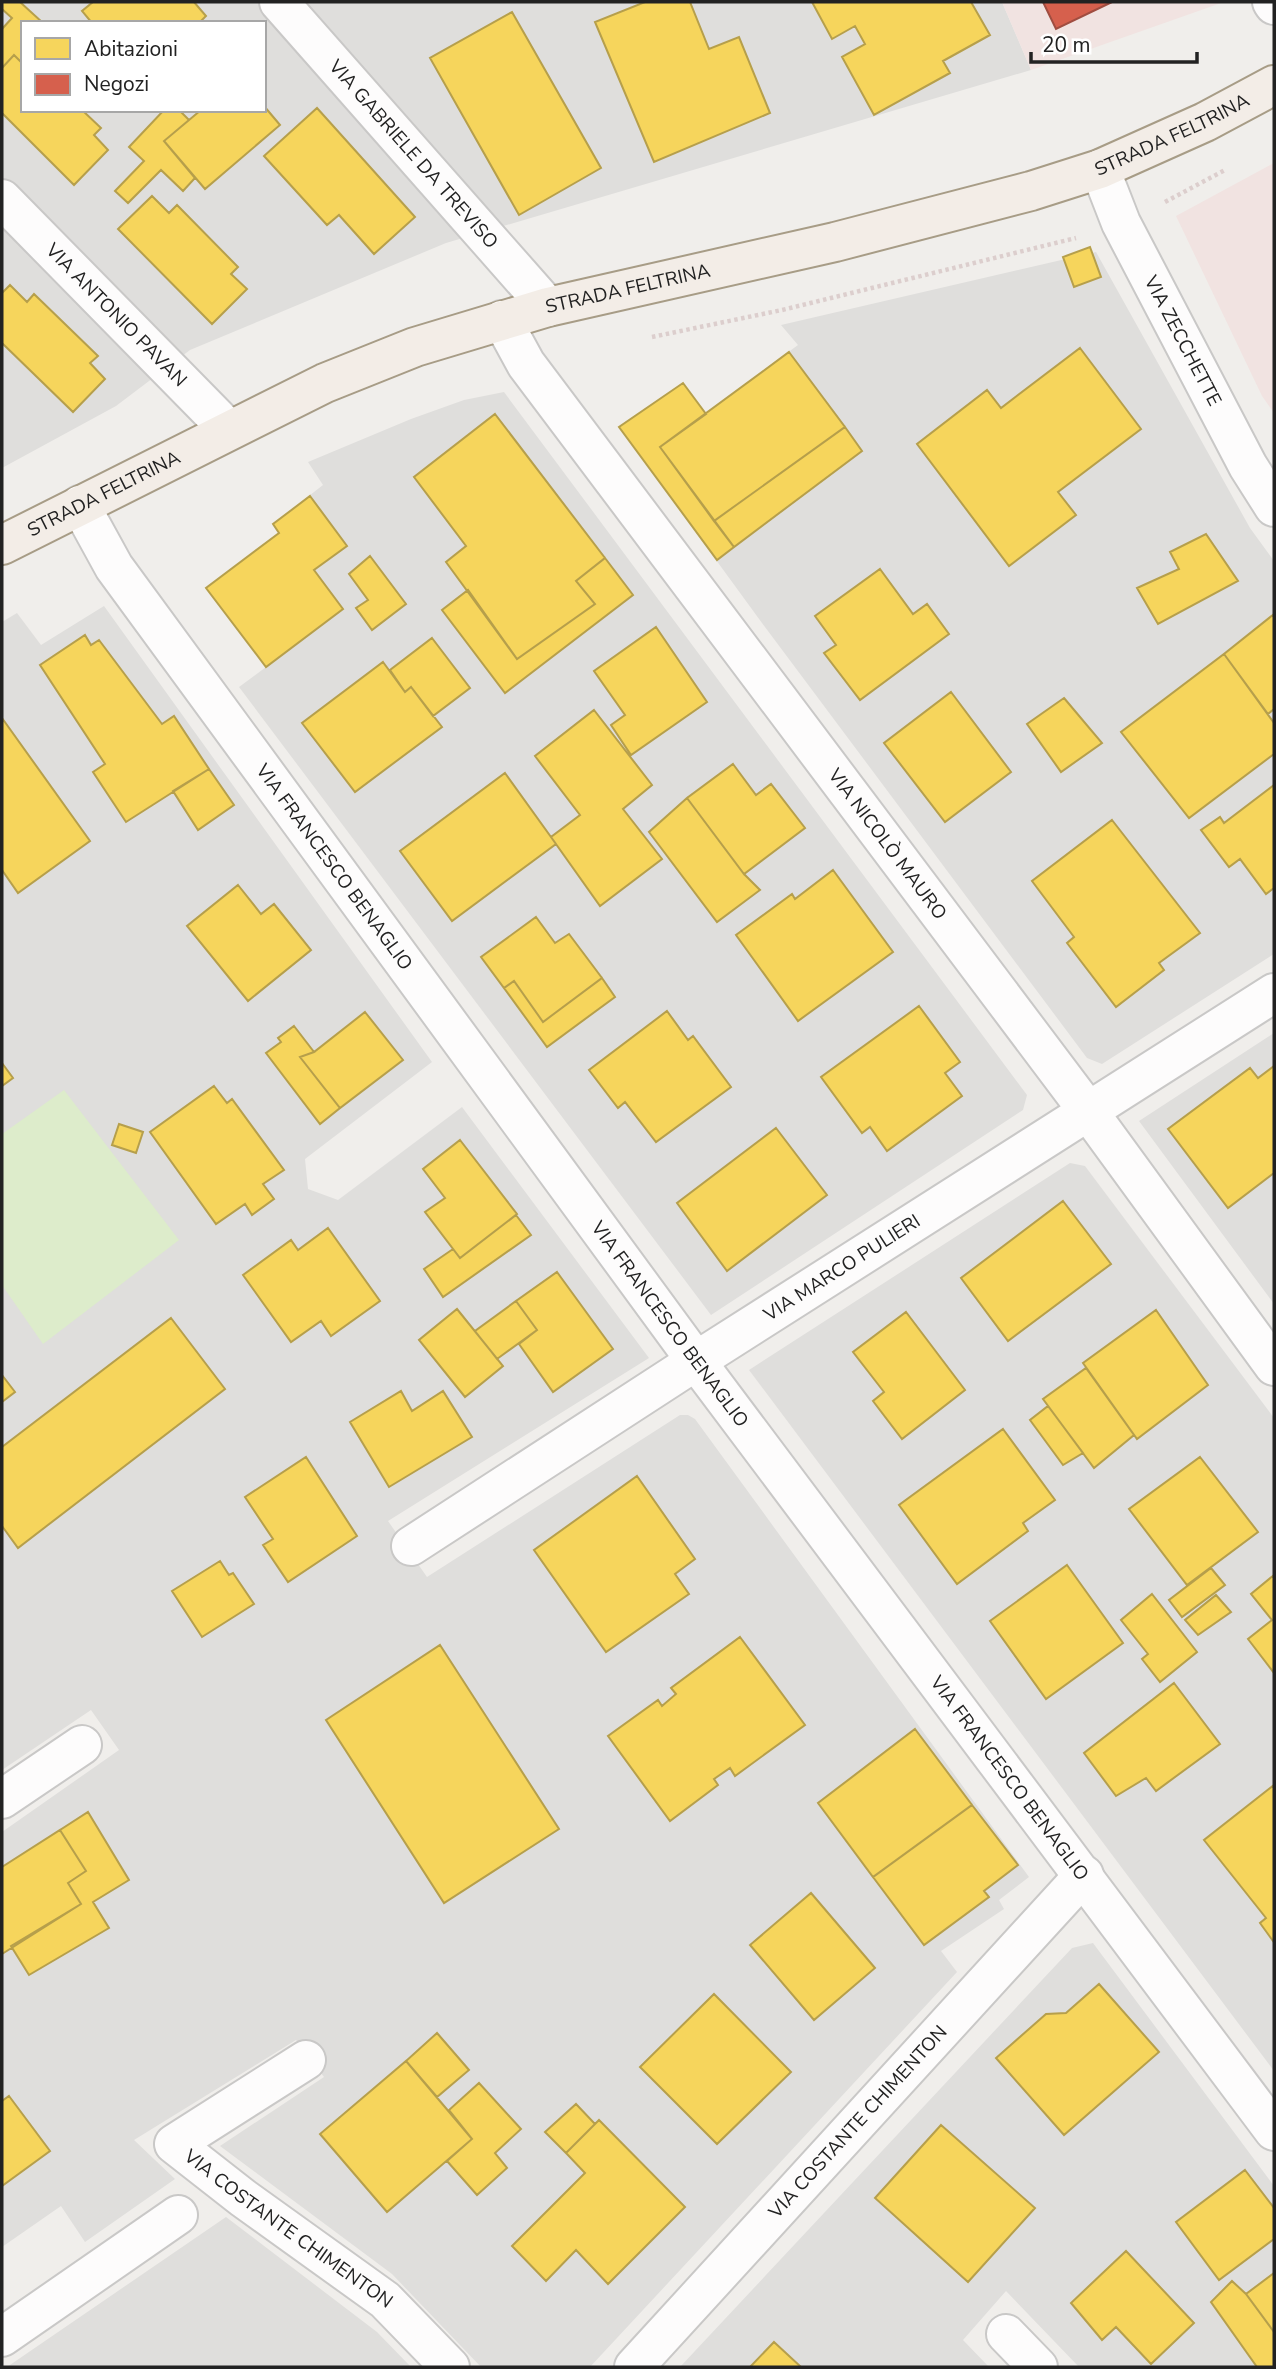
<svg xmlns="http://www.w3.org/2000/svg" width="1276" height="2369" font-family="'Nunito Sans',sans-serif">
<rect width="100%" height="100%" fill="#f0eeeb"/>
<path fill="#dfdedc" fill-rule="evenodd" d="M2,2H1002L1031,70L446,243L190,350L116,406L2,468ZM23,23H264V110H23Z
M1096,252L1250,528L1274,561V954L1102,1064L1087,1058L762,623L619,427L683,383L706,413L798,345L781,325Z
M504,392L1027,1095L1023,1110L711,1315L239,687L266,667L206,588L279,533L273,524L323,485L308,462L411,419L464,400Z
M104,606L432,1062L305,1159L308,1189L338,1200L462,1107L649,1358L388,1521L427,1577L680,1415H688L695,1419L1029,1877L999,1900L1004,1909L941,1951L957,1972L590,2367H481L392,2274L220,2146L324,2077L296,2040L134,2140L175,2179L85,2242L61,2206L2,2247V1832L119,1750L91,1710L2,1770V622L17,613L41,645Z
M1274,1033V1304L1139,1121Z
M1070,1163L1085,1166L1274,1418V2071L749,1370Z
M1093,1943L1274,2186V2367H1079L1006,2291L963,2340L989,2367H680L1072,1948Z
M226,2217L377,2332L411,2367H7Z"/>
<path fill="#f1e3e1" d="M1002,2H1224L1031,70Z
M1274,163V413L1262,396L1176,216Z"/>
<path fill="#ddeccb" d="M64,1090L179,1240L43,1344L2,1285V1134Z"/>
<path fill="#f6d55c" stroke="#b69f4b" stroke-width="2" d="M2,2H20L43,23H23V64L14,55L2,68V29L12,18L2,9Z
M93,2H194L206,16L199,23H92L82,11Z
M645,2H690L709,49L739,37L770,113L654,162L595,22Z
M812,2H971L990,35L943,61L950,73L874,115L842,57L865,44L855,26L832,39Z
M512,12L601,168L519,215L430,58Z
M14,55L23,64V110H82L101,128L94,135L108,150L74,185L2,113V68Z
M264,106L280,125L205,189L164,141L201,110H264Z
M317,108L415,217L374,254L339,215L327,225L264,156Z
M164,110H179L189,120L164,141L195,178L183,191L161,170L128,203L115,191L144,161L129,147Z
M152,196L169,213L177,205L238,267L231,274L247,289L212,324L118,229Z
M1090,247L1101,277L1074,287L1063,257Z
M10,285L27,302L34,294L98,356L90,363L105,379L73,412L2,343V293Z
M1080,348L1141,429L1058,492L1076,515L1009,566L917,444L987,390L1001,408Z
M789,352L845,427L714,521L660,447Z
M683,383L706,414L660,447L734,547L717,560L619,427Z
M495,414L605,558L576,581L595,604L517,659L446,562L466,546L414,477Z
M845,427L862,451L734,547L714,521Z
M310,496L347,546L314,570L343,609L266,667L206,588L279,533L273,524Z
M1206,534L1238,581L1158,624L1137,588L1179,569L1170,552Z
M370,556L406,604L372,630L356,608L368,600L349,574Z
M605,558L633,595L505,693L442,610L468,590L517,659L595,604L576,581Z
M880,569L913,614L927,604L949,634L860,700L824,653L836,645L815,616Z
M1274,614V709L1268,714L1224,654Z
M656,627L707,702L631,755L611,725L625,715L594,671Z
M85,635L91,645L99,640L162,724L174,716L209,769L126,822L93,772L105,764L40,665Z
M432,638L470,688L433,716L411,687L405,692L390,670Z
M1224,654L1274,723V754L1189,818L1121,732Z
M383,662L405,692L411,687L442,727L355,792L302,723Z
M951,692L1011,772L945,822L884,743Z
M1064,698L1102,743L1061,772L1027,724Z
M594,710L652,785L623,809L662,859L600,906L551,837L580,815L535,756Z
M2,718L90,841L18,893L2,870Z
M733,764L756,795L771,784L805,828L744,874L687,798Z
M209,769L234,805L198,830L173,791Z
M505,773L556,844L452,921L400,851Z
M1274,785V888L1266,894L1240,859L1229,867L1201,830L1220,817L1224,823Z
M687,798L744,874L760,890L717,922L649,832Z
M1112,820L1200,933L1159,963L1164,970L1116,1007L1067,943L1074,937L1032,881Z
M833,870L893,952L798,1021L736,935L792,894L795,899Z
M238,885L261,914L274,904L311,950L248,1001L187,926Z
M536,917L555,943L569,934L602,978L543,1022L514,981L504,988L481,957Z
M602,978L615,997L547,1047L504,988L514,981L543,1022Z
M919,1006L960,1062L945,1073L962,1096L887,1151L870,1127L862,1133L821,1077Z
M667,1011L688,1040L693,1036L731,1087L656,1142L625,1102L618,1108L589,1070Z
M365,1012L403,1060L340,1108L300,1057L314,1052Z
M294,1026L314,1052L300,1057L340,1108L320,1124L266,1053L281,1042L278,1038Z
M2,1063L13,1078L2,1086Z
M1274,1066V1173L1228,1208L1168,1129L1250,1068L1258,1078Z
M214,1086L227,1103L232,1099L284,1170L263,1184L274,1199L252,1215L245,1204L216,1224L150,1132Z
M119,1124L143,1132L136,1153L112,1145Z
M776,1128L827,1195L727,1271L677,1203Z
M460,1140L517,1214L460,1258L425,1212L445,1198L423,1169Z
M1063,1201L1111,1264L1008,1341L961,1278Z
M516,1215L531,1235L443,1297L424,1269L453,1249L460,1258Z
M328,1228L380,1301L331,1336L321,1321L291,1342L243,1275L291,1240L298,1250Z
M557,1272L613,1349L553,1392L519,1344L537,1330L516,1301Z
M516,1301L537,1330L497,1359L475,1331Z
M457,1309L503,1366L465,1397L419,1340Z
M1156,1310L1208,1385L1137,1439L1083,1363Z
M906,1312L965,1390L902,1439L873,1401L884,1392L853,1352Z
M171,1318L225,1389L18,1548L2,1526V1447Z
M1086,1368L1134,1435L1094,1468L1043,1399Z
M2,1375L15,1392L2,1402Z
M401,1391L412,1411L443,1391L472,1437L389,1487L350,1422Z
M1048,1406L1083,1453L1063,1465L1030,1420Z
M1003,1429L1055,1500L1023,1523L1028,1531L957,1584L899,1505Z
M306,1457L357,1536L288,1582L263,1545L273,1539L245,1497Z
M1200,1457L1258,1532L1187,1585L1129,1509Z
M637,1476L695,1559L675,1574L689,1594L606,1652L534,1550Z
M220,1561L229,1575L233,1573L254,1604L202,1637L172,1591Z
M1067,1565L1123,1643L1046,1699L990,1621Z
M1211,1568L1225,1585L1182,1617L1169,1600Z
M1274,1575V1673L1248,1639L1272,1620L1251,1594Z
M1152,1594L1197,1652L1160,1682L1142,1659L1148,1654L1121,1620Z
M1216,1595L1231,1612L1198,1635L1185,1620Z
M740,1637L805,1725L735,1776L730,1768L714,1779L718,1785L670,1821L608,1736L658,1700L662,1706L676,1694L671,1688Z
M440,1645L559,1829L444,1903L326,1720Z
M1174,1683L1220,1744L1156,1791L1146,1778L1116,1796L1084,1753Z
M915,1729L972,1805L873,1877L818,1803Z
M1274,1785V1940L1273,1941L1260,1923L1266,1918L1204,1840Z
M972,1805L1018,1865L984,1891L989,1897L924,1945L873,1877Z
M88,1812L129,1880L93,1902L109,1928L29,1975L11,1946L81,1904L68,1883L86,1871L60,1830Z
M60,1830L86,1871L68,1883L81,1904L2,1954V1867Z
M811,1893L875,1968L814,2020L750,1945Z
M1099,1984L1159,2052L1064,2135L996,2058L1046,2014L1066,2013Z
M714,1994L791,2072L717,2144L640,2067Z
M437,2033L469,2070L437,2097L406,2061Z
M406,2061L472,2139L387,2212L320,2134Z
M479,2083L521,2129L495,2153L507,2168L477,2195L447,2161L472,2139L449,2110Z
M9,2096L50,2151L2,2186V2101Z
M576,2104L595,2124L566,2153L545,2132Z
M599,2120L685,2207L608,2284L576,2250L546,2281L512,2246L585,2173L566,2153Z
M941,2125L1035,2208L968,2282L875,2198Z
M1245,2170L1274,2208V2239L1219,2280L1176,2222Z
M1126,2251L1194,2323L1151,2364L1116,2327L1102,2340L1071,2303Z
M1274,2273V2332L1246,2294Z
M1232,2281L1246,2294L1274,2332V2367H1257L1211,2302Z
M774,2342L801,2367H750Z"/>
<path fill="#d6604d" stroke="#a04d40" stroke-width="2" d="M1043,2H1112L1056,29Z"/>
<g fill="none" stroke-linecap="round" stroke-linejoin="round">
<defs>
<g id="minor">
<path id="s1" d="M279,2L548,307"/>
<path d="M1272,2L1274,5"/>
<path id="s2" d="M1100,169L1121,223L1248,466L1274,507"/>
<path id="s3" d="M2,199L229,430"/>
<path id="s4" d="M502,320L526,364L1088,1111L1274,1366"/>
<path id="s5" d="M80,505L114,567L696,1361L1274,2131"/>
<path id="s6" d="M411,1546L696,1361L1274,993"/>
<path d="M2,1799L82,1745"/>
<path id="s7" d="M306,2060L174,2144L243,2198L385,2300L450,2367"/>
<path d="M1006,2334L1038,2367"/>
<path d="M2,2337L178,2215"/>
<path id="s8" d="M634,2367L1084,1875"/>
</g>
<g id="major">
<path id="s9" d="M2,545L325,383L415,347L548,307L835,242L1031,191L1100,169L1205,122L1274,85"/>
</g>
</defs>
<use href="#minor" stroke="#c9c8c7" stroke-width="42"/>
<use href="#major" stroke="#a79c86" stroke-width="42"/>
<path stroke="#dccecd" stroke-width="4.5" stroke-dasharray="3.5 3.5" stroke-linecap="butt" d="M1165,202L1225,170
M652,337L782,310L1076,238"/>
<use href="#minor" stroke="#fdfcfc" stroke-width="38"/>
<use href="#major" stroke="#f3ede7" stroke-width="38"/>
</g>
<g text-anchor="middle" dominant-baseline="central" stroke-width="7" stroke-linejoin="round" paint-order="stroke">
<g font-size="19" fill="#222" stroke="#fff">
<text stroke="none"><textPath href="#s9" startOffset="1246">STRADA FELTRINA</textPath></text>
<text stroke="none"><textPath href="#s1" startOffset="203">VIA GABRIELE DA TREVISO</textPath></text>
<text stroke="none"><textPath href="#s9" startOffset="679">STRADA FELTRINA</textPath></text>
<text stroke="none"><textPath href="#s3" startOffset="163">VIA ANTONIO PAVAN</textPath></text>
<text stroke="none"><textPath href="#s2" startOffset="191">VIA ZECCHETTE</textPath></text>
<text stroke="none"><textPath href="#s9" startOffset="114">STRADA FELTRINA</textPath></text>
<text stroke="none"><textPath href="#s4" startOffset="651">VIA NICOLÒ MAURO</textPath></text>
<text stroke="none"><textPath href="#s5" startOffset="443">VIA FRANCESCO BENAGLIO</textPath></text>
<text stroke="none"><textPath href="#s6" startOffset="513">VIA MARCO PULIERI</textPath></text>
<text stroke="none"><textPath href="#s5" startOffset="1010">VIA FRANCESCO BENAGLIO</textPath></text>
<text stroke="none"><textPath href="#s5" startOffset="1577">VIA FRANCESCO BENAGLIO</textPath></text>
<text stroke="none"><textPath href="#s8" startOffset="332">VIA COSTANTE CHIMENTON</textPath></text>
<text stroke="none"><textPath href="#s7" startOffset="299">VIA COSTANTE CHIMENTON</textPath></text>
</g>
</g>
<rect width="1276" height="2369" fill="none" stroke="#222222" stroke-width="7"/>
<rect x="21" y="21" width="245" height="91" fill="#ffffff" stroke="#a7a7a7" stroke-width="2"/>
<rect x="35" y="38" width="35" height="21" fill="#f6d55c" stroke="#a7a7a7" stroke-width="2"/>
<text x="84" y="56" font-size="21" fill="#222222">Abitazioni</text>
<rect x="35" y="74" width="35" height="21" fill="#d6604d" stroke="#a7a7a7" stroke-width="2"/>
<text x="84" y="91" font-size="21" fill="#222222">Negozi</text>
<path d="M1031 52v10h166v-10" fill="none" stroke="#222222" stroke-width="3.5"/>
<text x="1042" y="52" font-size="21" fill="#222222" stroke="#ffffff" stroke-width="5" paint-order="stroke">20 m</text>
</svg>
